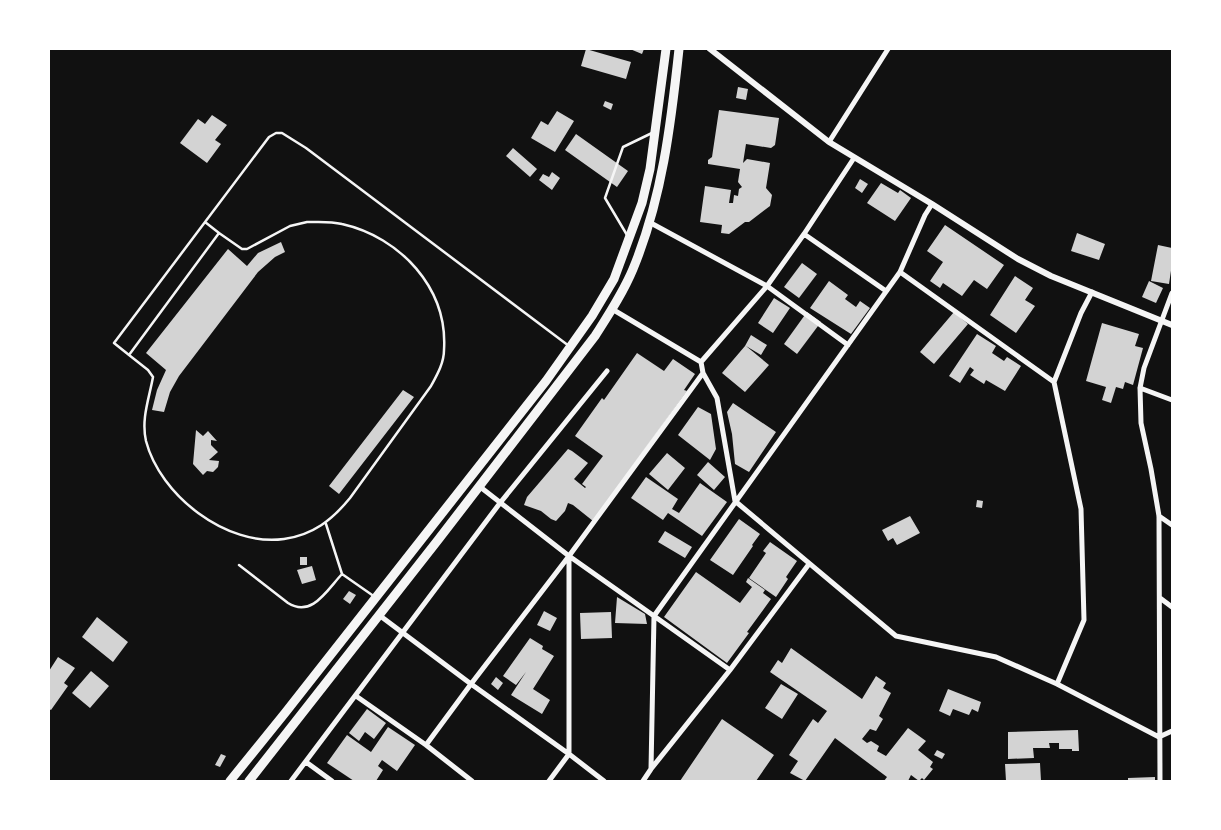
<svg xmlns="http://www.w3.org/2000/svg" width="1221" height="830" font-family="Lato,sans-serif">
<rect width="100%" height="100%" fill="#111"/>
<path fill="#d3d3d3" d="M586,49L631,62L626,79L581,66Z
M630,49H644L642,54Z
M738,87L748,89L746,100L736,98Z
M605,101L613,104L611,110L603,106Z
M719,110L779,118L775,145L771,148L746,144L743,163L747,159L770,163L766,188L772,195L770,206L749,222H745L729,234L721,233L722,225L700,222L705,186L731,190L729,203H733L734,195L738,196L739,189L742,187L738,182L740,169L708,164V160L712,157Z
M557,111L574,121L555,152L531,138L541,121L548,125Z
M212,115L227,125L215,140L221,144L207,163L180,143L198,119L205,124Z
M576,134L628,171L617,187L565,150Z
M513,148L537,169L530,177L506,156Z
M552,172L560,178L552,190L539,180L543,174L549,177Z
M860,179L868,184L862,193L855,188Z
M881,183L898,193L900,190L911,198L895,221L867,203Z
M945,225L1004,265L987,289L974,280L962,296L943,283L940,288L930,281L943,262L927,251Z
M1077,233L1105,244L1099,260L1071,251Z
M281,242L285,252L275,257L258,272L179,376L170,392L164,412L152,410L157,390L166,370L146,353L228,249L247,266L258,253Z
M1158,245L1172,248V264L1169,284L1151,281Z
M802,263L817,274L799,298L784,287Z
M1015,276L1033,288L1025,300L1035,306L1016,333L990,315Z
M829,281L848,295L845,299L856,307L860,301L870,308L851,334L810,308Z
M1149,281L1163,288L1156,303L1142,297Z
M774,298L790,308L773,333L758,323Z
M807,312L821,322L797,354L784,344Z
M954,312L968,324L934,364L920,352Z
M1102,323L1139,334L1135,346L1143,348L1133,385L1125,382L1123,389L1116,387L1111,403L1102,400L1106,387L1086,381Z
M977,334L996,346L992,353L1004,361L1007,357L1021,366L1005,391L986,380L984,384L970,375L974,370L970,367L960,383L949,376Z
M751,335L767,345L761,355L746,346L769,365L745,392L722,373L745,346Z
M637,353L664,371L673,359L695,374L684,390L687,391L593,521L573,505L568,503L565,511L556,521L551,519L541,511L524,505L527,497L568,449L572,451L588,463L574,479L585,488L586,487L582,484L603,456L575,436L602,398L604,400Z
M403,390L414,397L339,494L329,486Z
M733,403L776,432L749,472L735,464L732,434L727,412Z
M698,407L711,414L716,449L710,460L678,435Z
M196,430L203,436L208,431L217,441L211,440V445L218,452L209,460L219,461L218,467L213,472L207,471L203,475L193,464Z
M667,453L685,468L668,490L649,474Z
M708,462L725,477L714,490L697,475Z
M646,477L678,499L672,509L679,513L700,483L727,502L702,536L668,513L663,520L631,498Z
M977,500L983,501L982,508L976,507Z
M910,516L920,533L897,545L893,538L888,541L882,530Z
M739,519L760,534L752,545L753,546L733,575L710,560Z
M665,531L692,547L685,558L658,542Z
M770,542L797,561L786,577L788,579L776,597L749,578L766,553L763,551Z
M300,557H307V565H300Z
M312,566L316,580L302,584L297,570Z
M696,572L740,603L752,587L746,582L748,578L765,590L763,593L771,599L747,632L749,633L727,663L664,617Z
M349,591L356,595L350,604L343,599Z
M617,597L645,614L647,624L615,623Z
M544,611L557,618L550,631L537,625Z
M611,612L612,638L581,639L580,613Z
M97,617L128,642L113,662L82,637Z
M530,638L543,646L542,649L554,656L533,689L550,700L542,714L511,695L526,672L516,685L503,676Z
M791,648L862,699L876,676L886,683L883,688L891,693L879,716L883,719L876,731L870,729L862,739L867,743L871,741L879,746L877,751L886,756L908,728L926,741L918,750L933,762L930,767L933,769L924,780L922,778L919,781L911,775L908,781H884L887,777L835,738L805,781L790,773L798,761L789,755L813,719L818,723L827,711L770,672L778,660L782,663Z
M58,657L75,668L64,683L68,686L51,710L49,709V671Z
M91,671L109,686L90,708L72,693Z
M496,677L503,683L498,690L491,684Z
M781,684L798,694L782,719L765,708Z
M948,689L981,702L978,712L972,709L969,715L953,709L950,716L939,711Z
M367,709L386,723L374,739L365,732L359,741L349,733Z
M722,719L774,755L756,781H680Z
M388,727L415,745L397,771L382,760L378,766L383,770L376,781H354L327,763L347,735L371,752Z
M1078,730L1079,751H1072V749H1059V743H1049L1050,748H1033L1034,758L1008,759V732Z
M937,750L945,754L942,759L934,755Z
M221,754L226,756L220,767L215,765Z
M1040,763L1041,781H1006L1005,764Z
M1155,777V781H1128V778Z"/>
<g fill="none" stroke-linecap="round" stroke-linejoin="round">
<path stroke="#f5f5f5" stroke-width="2.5" d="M205,222L219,233
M307,222C319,222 330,221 342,224C400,237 448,288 444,350C444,363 437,375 431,386L350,498C332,520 313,535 284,539C226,547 160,495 146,441C141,419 149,399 153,377L148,370L129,355L219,233L242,249H247L290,226Z
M627,235L605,198L623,147L652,133
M129,355L114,343L269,137L276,133H282L306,148L569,346
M326,524L342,574L375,597
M239,565L288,603C312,618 327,590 342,574"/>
<path stroke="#f5f5f5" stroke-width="5" d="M829,142L888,49
M649,222L767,286L848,345
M804,234L886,291
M900,272L1054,382L1081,313L1092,292
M612,309L701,362L703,373L717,398L735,501L896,636L996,657L1057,684L1159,737L1172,731
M701,362L767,286L804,234L854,158
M1054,382L1081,509L1084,620L1057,684
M1140,388L1172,400
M479,486L569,556L703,373
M1159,516L1172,525
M569,556L654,616L900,272L925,215L932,204
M569,557V754L604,781
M1160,598L1172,607
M379,615L471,684L426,745
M356,696L426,745L472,781
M306,762L332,781
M651,769L730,670
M291,781L500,503L607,371
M549,781L569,754L471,684L569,556
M643,781L651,769L654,616L730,670L809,564
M1160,781L1159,516L1151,469L1141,423L1140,388L1144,368L1172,293"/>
<path stroke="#f5f5f5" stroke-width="6" d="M710,49L829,142L932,204L1018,259L1051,276L1172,325"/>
<path stroke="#f5f5f5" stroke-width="9" d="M230,781L285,713L546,381L592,316L614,279L642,203L650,169L666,49
M249,781L438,540L595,336C609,314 623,293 633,269C662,199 671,124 679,49"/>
</g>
<rect width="1221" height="830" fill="none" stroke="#ffffff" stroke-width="100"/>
</svg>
